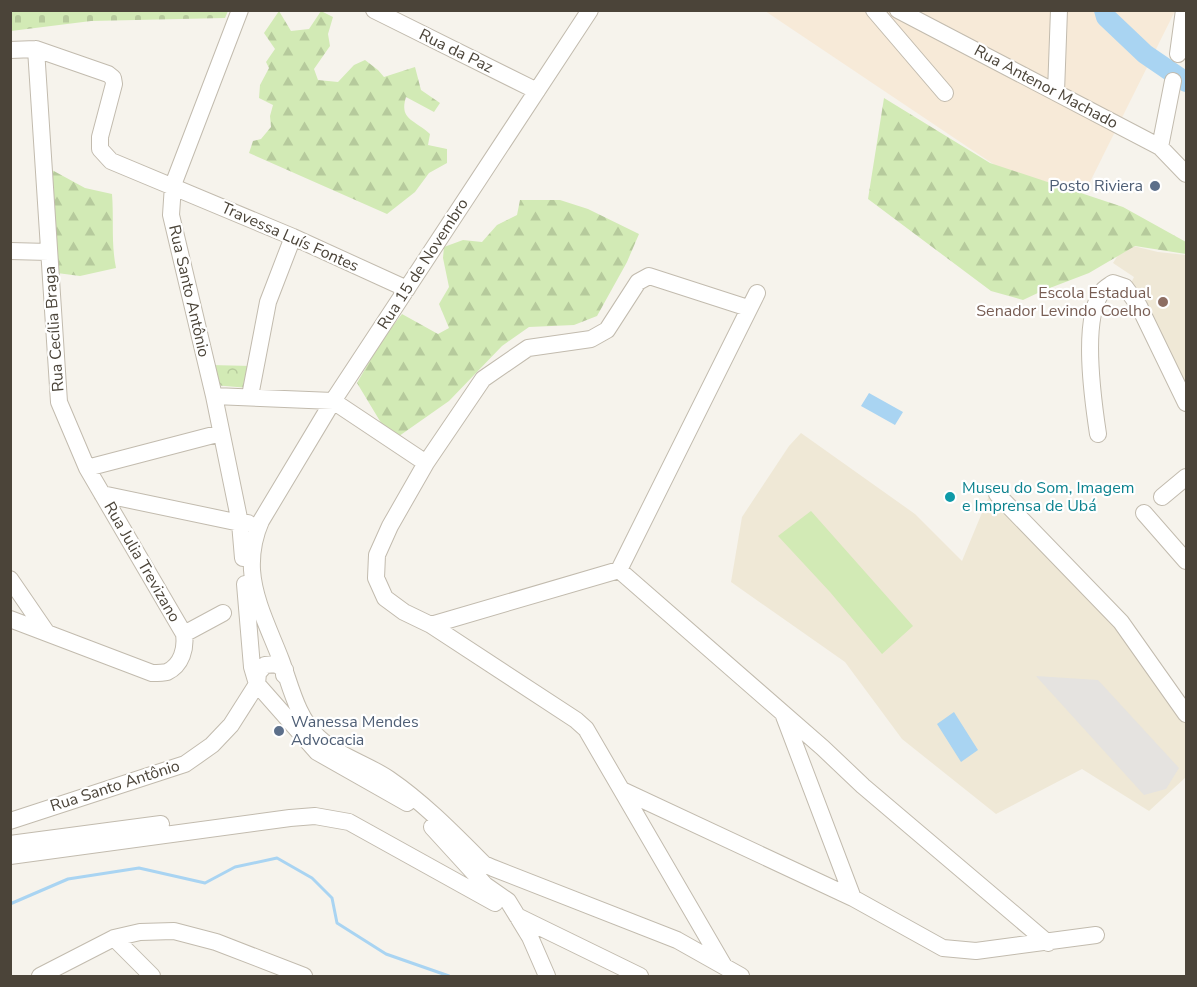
<svg xmlns="http://www.w3.org/2000/svg" width="1197" height="987" font-family="'Nunito Sans',sans-serif">
<defs>
<pattern id="forest-firs" width="22" height="20" patternUnits="userSpaceOnUse" patternTransform="scale(1.5)"><rect width="22" height="20" fill="#d2eab5"/><path d="M5 1l3.5 6h-7zM16 11l3.5 6h-7z" fill="#b6ca9c"/></pattern>
<pattern id="cemetery-stones" width="16" height="16" patternUnits="userSpaceOnUse" patternTransform="scale(1.5)"><rect width="16" height="16" fill="#d2eab5"/><path d="M2 7V4a2 2 0 0 1 4 0v3zM10 15v-3a2 2 0 0 1 4 0v3z" fill="#b6ca9c"/></pattern>
<pattern id="park-crowns" width="20" height="18" patternUnits="userSpaceOnUse" patternTransform="scale(1.5)"><rect width="20" height="18" fill="#d2eab5"/><path d="M2 6a3 3 0 1 1 6 0M12 15a3 3 0 1 1 6 0" fill="none" stroke="#b6ca9c"/></pattern>
</defs>
<rect width="100%" height="100%" fill="#f6f3ec"/>
<path fill="#f7ead8" d="M765,11H1175L1085,192L1002,170Z"/>
<path fill="#efe8d6" d="M1125,244L1158,252L1186,255V385L1130,285L1134,277L1113,263Z
M801,433L915,514L962,561L991,491L1113,624L1186,723V777L1149,811L1082,769L996,814L902,739L845,662L731,582L742,517L789,446Z"/>
<path fill="url(#forest-firs)" d="M279,11L291,31L309,29L321,11L333,17L328,34L330,46L314,69L318,80L338,82L354,65L365,60L378,70L384,77L415,67L421,90L440,103L434,112L406,97C399,120 414,119 430,134L428,145L447,149V163L429,173L415,192L387,214L249,153L253,141L261,139L271,127L270,116L273,105L259,98L260,85L269,68L266,62L275,49L264,33Z
M884,98L990,163L1123,207L1186,242V254L1135,246L1089,273L1042,291L1023,300L991,291L868,199Z
M52,170L85,188L112,194C114,219 111,244 116,268L80,276L57,273Z
M520,200H560L588,209L639,234L627,262L597,316L574,325L529,327L502,346L449,401L392,441L357,383L381,341L402,314L438,334L449,328L439,304L449,287L443,258L444,247L463,240L482,242L497,225L517,215Z"/>
<path fill="url(#cemetery-stones)" d="M10,11L11,10L228,11L225,18L91,21L11,31Z"/>
<path fill="url(#park-crowns)" d="M210,365L252,366L249,388L213,385Z"/>
<path fill="#d2eab5" d="M811,511L913,626L882,654L830,592L778,536Z"/>
<path fill="#e5e3e0" d="M1036,676L1098,680L1179,768L1166,789L1144,795Z"/>
<path fill="#a9d4f2" d="M869,393L903,412L895,425L861,406Z
M954,712L978,750L961,762L937,724Z"/>
<g fill="none" stroke-linecap="round" stroke-linejoin="round">
<path stroke="#a9d4f2" stroke-width="3" d="M10,904L68,879L139,868L205,883L235,867L277,858L312,878L332,898L337,923L386,954L449,976"/>
<path stroke="#a9d4f2" stroke-width="20" d="M1104,10L1106,17L1145,54L1186,82"/>
<defs>
<path id="minor" d="M240,10L173,185L171,215L214,396L240,523H248
M374,10L537,91
M590,10L333,401L261,521C254,537 251,551 252,570C254,601 270,631 281,660C291,687 297,717 318,737C338,756 367,764 389,779C424,803 454,834 484,864L493,868L677,940L741,976
M874,10L945,93
M898,10L1160,147L1186,174
M10,50L36,49L108,74L113,78L114,84L100,137V149L111,161L293,237L407,289
M1178,54L1184,10
M1056,92L1059,10
M1160,147L1173,81
M10,251L49,252
M757,293L619,570L823,748L863,786L1048,943
M214,396L333,401L426,463
M250,396L268,302L293,237
M1098,434C1093,401 1081,319 1102,292C1104,288 1109,286 1113,283L1125,287L1139,306L1186,403
M87,468L221,433
M102,494L240,523L243,558
M997,494L1121,622L1186,714
M1162,497L1186,477
M1144,513L1186,561
M10,579L47,633
M245,584L252,667L257,684L317,752L407,803
M10,619L152,673C156,673 163,673 167,672C182,665 186,648 184,634L87,468L59,402L36,49
M431,625L619,570
M184,634L223,613
M784,716L853,898
M624,791L853,898L943,948L976,951L1096,935
M10,821L185,764L212,745L231,725L257,684L258,673L265,665L276,664L285,670L284,675
M432,827L485,885L508,901L530,937L547,976
M10,844L161,824
M10,856L290,818L315,816L349,822L495,903
M517,916L640,976
M114,938L152,976
M724,966L586,729L576,720L431,625L404,612L385,598L376,578L377,555L390,526L426,463L483,379L528,348L591,339L607,330L638,282L649,276L748,308
M40,976L114,938L140,932L174,931L216,942L304,976"/>
</defs>
<use href="#minor" stroke="#c2bbae" stroke-width="18"/>
<use href="#minor" stroke="#fff" stroke-width="16"/>
</g>
<g fill="#5c6f8a" stroke="#fff" stroke-width="2">
<circle cx="1155" cy="186" r="6"/>
<circle cx="279" cy="731" r="6"/>
</g>
<circle fill="#8d6e63" stroke="#fff" stroke-width="2" cx="1163" cy="302" r="6"/>
<circle fill="#0f9aa8" stroke="#fff" stroke-width="2" cx="950" cy="497" r="6"/>
<g text-anchor="middle" dominant-baseline="central" stroke-width="4.5" stroke-linejoin="round" paint-order="stroke">
<g font-size="16" fill="#4b4439" stroke="#fff">
<text transform="translate(456 51) rotate(26)">Rua da Paz</text>
<text transform="translate(1046 87) rotate(28)">Rua Antenor Machado</text>
<text transform="translate(290 237) rotate(24)">Travessa Luís Fontes</text>
<text transform="translate(423 264) rotate(-57)">Rua 15 de Novembro</text>
<text transform="translate(189 291) rotate(77)">Rua Santo Antônio</text>
<text transform="translate(54 329) rotate(-94)">Rua Cecília Braga</text>
<text transform="translate(142 562) rotate(60)">Rua Julia Trevizano</text>
<text transform="translate(115 786) rotate(-18)">Rua Santo Antônio</text>
</g>
<g font-size="16" fill="#4e5e75" stroke="#fff" text-anchor="end">
<text x="1143" y="186">Posto Riviera</text>
<text x="291" y="722" text-anchor="start">Wanessa Mendes<tspan x="291" dy="18">Advocacia</tspan></text>
</g>
<g font-size="16" fill="#785e54" stroke="#fff" text-anchor="end">
<text x="1151" y="293">Escola Estadual<tspan x="1151" dy="18">Senador Levindo Coelho</tspan></text>
</g>
<g font-size="16" fill="#0d838f" stroke="#fff" text-anchor="start">
<text x="962" y="488">Museu do Som, Imagem<tspan x="962" dy="18">e Imprensa de Ubá</tspan></text>
</g>
</g>
<rect width="1197" height="987" fill="none" stroke="#4b4439" stroke-width="24"/>
</svg>
